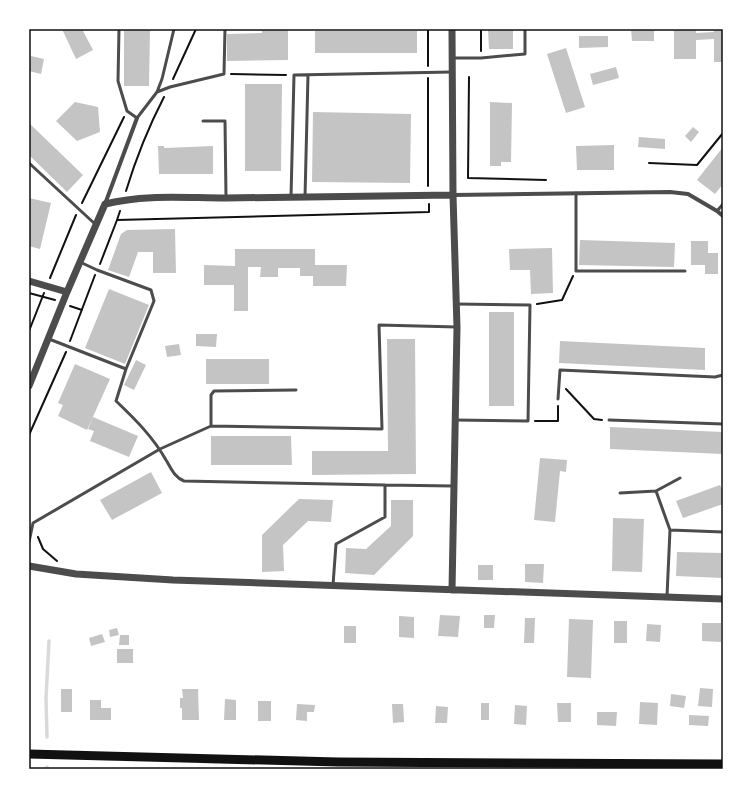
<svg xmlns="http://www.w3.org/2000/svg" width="752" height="798" font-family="'PT Sans',sans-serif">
<rect width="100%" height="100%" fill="#fff"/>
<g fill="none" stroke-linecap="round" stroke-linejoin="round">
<path stroke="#d9d9d9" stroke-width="3.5" d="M47,737L46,698L49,641
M47,769V767"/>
</g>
<path fill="#c4c4c4" d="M62,29H82L93,50L76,59Z
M124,29H150L149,86H124Z
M262,29H288V60L227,61V34L262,33Z
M488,29H513V49H489Z
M631,29H654V41H632Z
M674,29H696V33L714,32V29H723V62H714V39L696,40V59H674Z
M315,31H417V53H315Z
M579,36H608V47L579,48Z
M566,48L585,107L566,113L547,54Z
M31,56L44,59L41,74L29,71Z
M616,67L619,78L593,85L590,74Z
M245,84H282L281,171H245Z
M75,102L98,107L100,132L77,141L56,121Z
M490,102L512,103L511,162H501V166H490Z
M313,112L411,114L410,183L312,182Z
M29,123L83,175L67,192L29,155Z
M693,127L699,132L691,142L685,136Z
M639,137L665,139V149L638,147Z
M614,145V170H577L576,146Z
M158,146H164V148L213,146V174H159Z
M723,147V184L715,194L697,180Z
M29,198L51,203L40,249L29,246Z
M175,229L176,273H153V252H138L129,277L108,270L121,234L127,230Z
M580,240L675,243L674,267L579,265Z
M691,241H708V253H718V274H705V265H691Z
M552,248L553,293L531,294L530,270H510L509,249Z
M235,249H315V265H347L346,286H313V276H300V268H278V277H260L261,267H248V311H234V285H204V265L235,266Z
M109,289L149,305L125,364L85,348Z
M489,312H514V406H489Z
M196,334H217L216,347L196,346Z
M387,339H415L416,474L312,475V451H388Z
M560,341L705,348V370L559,363Z
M179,344L181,355L167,357L165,346Z
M206,359H269V384H206Z
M136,360L146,365L134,390L124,385Z
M75,364L110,379L87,430L58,416L63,405L58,403Z
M93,417L138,436L129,457L90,441L94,431L88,429Z
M610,427L723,432V454L610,449Z
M211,436H291L292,465H211Z
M540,458L567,460L566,472L560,471L555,522L534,520Z
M151,472L162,493L112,520L100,500Z
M720,485L723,492V504L683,518L676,501Z
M299,499L333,500L331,522L308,521L283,545L284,571L262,572V535Z
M391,500H413V536L374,575L345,573L346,548L366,549L391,526Z
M613,518L644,519L642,572L612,571Z
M677,552L723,553V578L676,576Z
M525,564H544L543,583L525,582Z
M478,565H493V580H478Z
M440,615L460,616L458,637L438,636Z
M484,615H495L494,628H484Z
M399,616L414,617V638L399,637Z
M525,618H535L534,643H524Z
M569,619L593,620L591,678L567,677Z
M614,621H627V643H614Z
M702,623H721V642L702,641Z
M647,624L661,625L660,642L646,641Z
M344,626H356V643H344Z
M117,628L119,635L110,637L109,630Z
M102,634L105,642L91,646L89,638Z
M120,635H129V645H119Z
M117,649H133V663H117Z
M700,688L713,689L712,707L698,706Z
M61,689H72V712H61Z
M182,689H198L199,720H182V708H180V698H183Z
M671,694L686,696L684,708L670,706Z
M225,699L236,700V720H224Z
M90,700H101V708H111V720H90Z
M258,701H271V721H258Z
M640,702L658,703L657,725L639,724Z
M481,703H489V720H481Z
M557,703H571V722H558Z
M297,704L315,705L314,712H307V721L296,720Z
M392,704H403L404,722L393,723Z
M515,705L527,706L526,725L514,724Z
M436,706L448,707L447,723H435Z
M597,712H617L616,726L597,725Z
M689,715L709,716L708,726L689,725Z"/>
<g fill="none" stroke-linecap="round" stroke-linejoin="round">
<path stroke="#111" stroke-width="2" d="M481,29V51
M428,66V29
M231,74L286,75
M469,77L468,178L546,180
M428,78V186
M173,79L196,29
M649,163L697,165L723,133
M126,191C136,158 148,128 164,97
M82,203L124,117
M117,220L120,211
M100,264L117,220L429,212V204
M50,278L76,215
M29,293L55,300
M537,304L562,300L573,276
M70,306L82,310
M29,331L44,293
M70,341L95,275
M566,389L594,419L602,420
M535,421H558V406
M29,435L66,352
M38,537L43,549L57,561"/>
<path stroke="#4c4c4c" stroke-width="3" d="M119,29L118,81L127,111L137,118L157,92L162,79L174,29
M452,58H481L525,54V29
M157,92L170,87L224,74L225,29
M203,121H225L226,197
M29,163L95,224
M576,193V271H685
M291,197L294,75L452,72
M305,197L308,75
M717,211L723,204
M80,262L97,270L151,290L154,301L126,369L116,401C135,419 153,437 166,460C171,468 174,477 184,481L385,485
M49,339L126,369
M558,399L560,370L715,377L723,375
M455,420L528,421L530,305L456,304
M609,420L723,424
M211,426V395L214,391L296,390
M656,491L670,530
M620,493L656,491L680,478
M29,542L33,523L160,449L211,426L382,429L379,325L457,327
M333,585L336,544L385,517V485L453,486
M667,596L670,530L723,532"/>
<path stroke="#4c4c4c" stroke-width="4" d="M453,195L670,192L688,194L717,211L723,216
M105,204L137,118"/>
<path stroke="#4c4c4c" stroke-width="7" d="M452,29L453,195L457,327L452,590
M29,281L67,292
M29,386L67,292L105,204C146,194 184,198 226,198C301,197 377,196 453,195
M29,566L76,574L173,580L723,599"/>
<path stroke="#111" stroke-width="9" d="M29,754L338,762L723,764"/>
</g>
<rect width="752" height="798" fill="none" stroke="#ffffff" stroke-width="60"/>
<rect x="30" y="30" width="692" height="738" fill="none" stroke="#111" stroke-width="1.5"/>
</svg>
